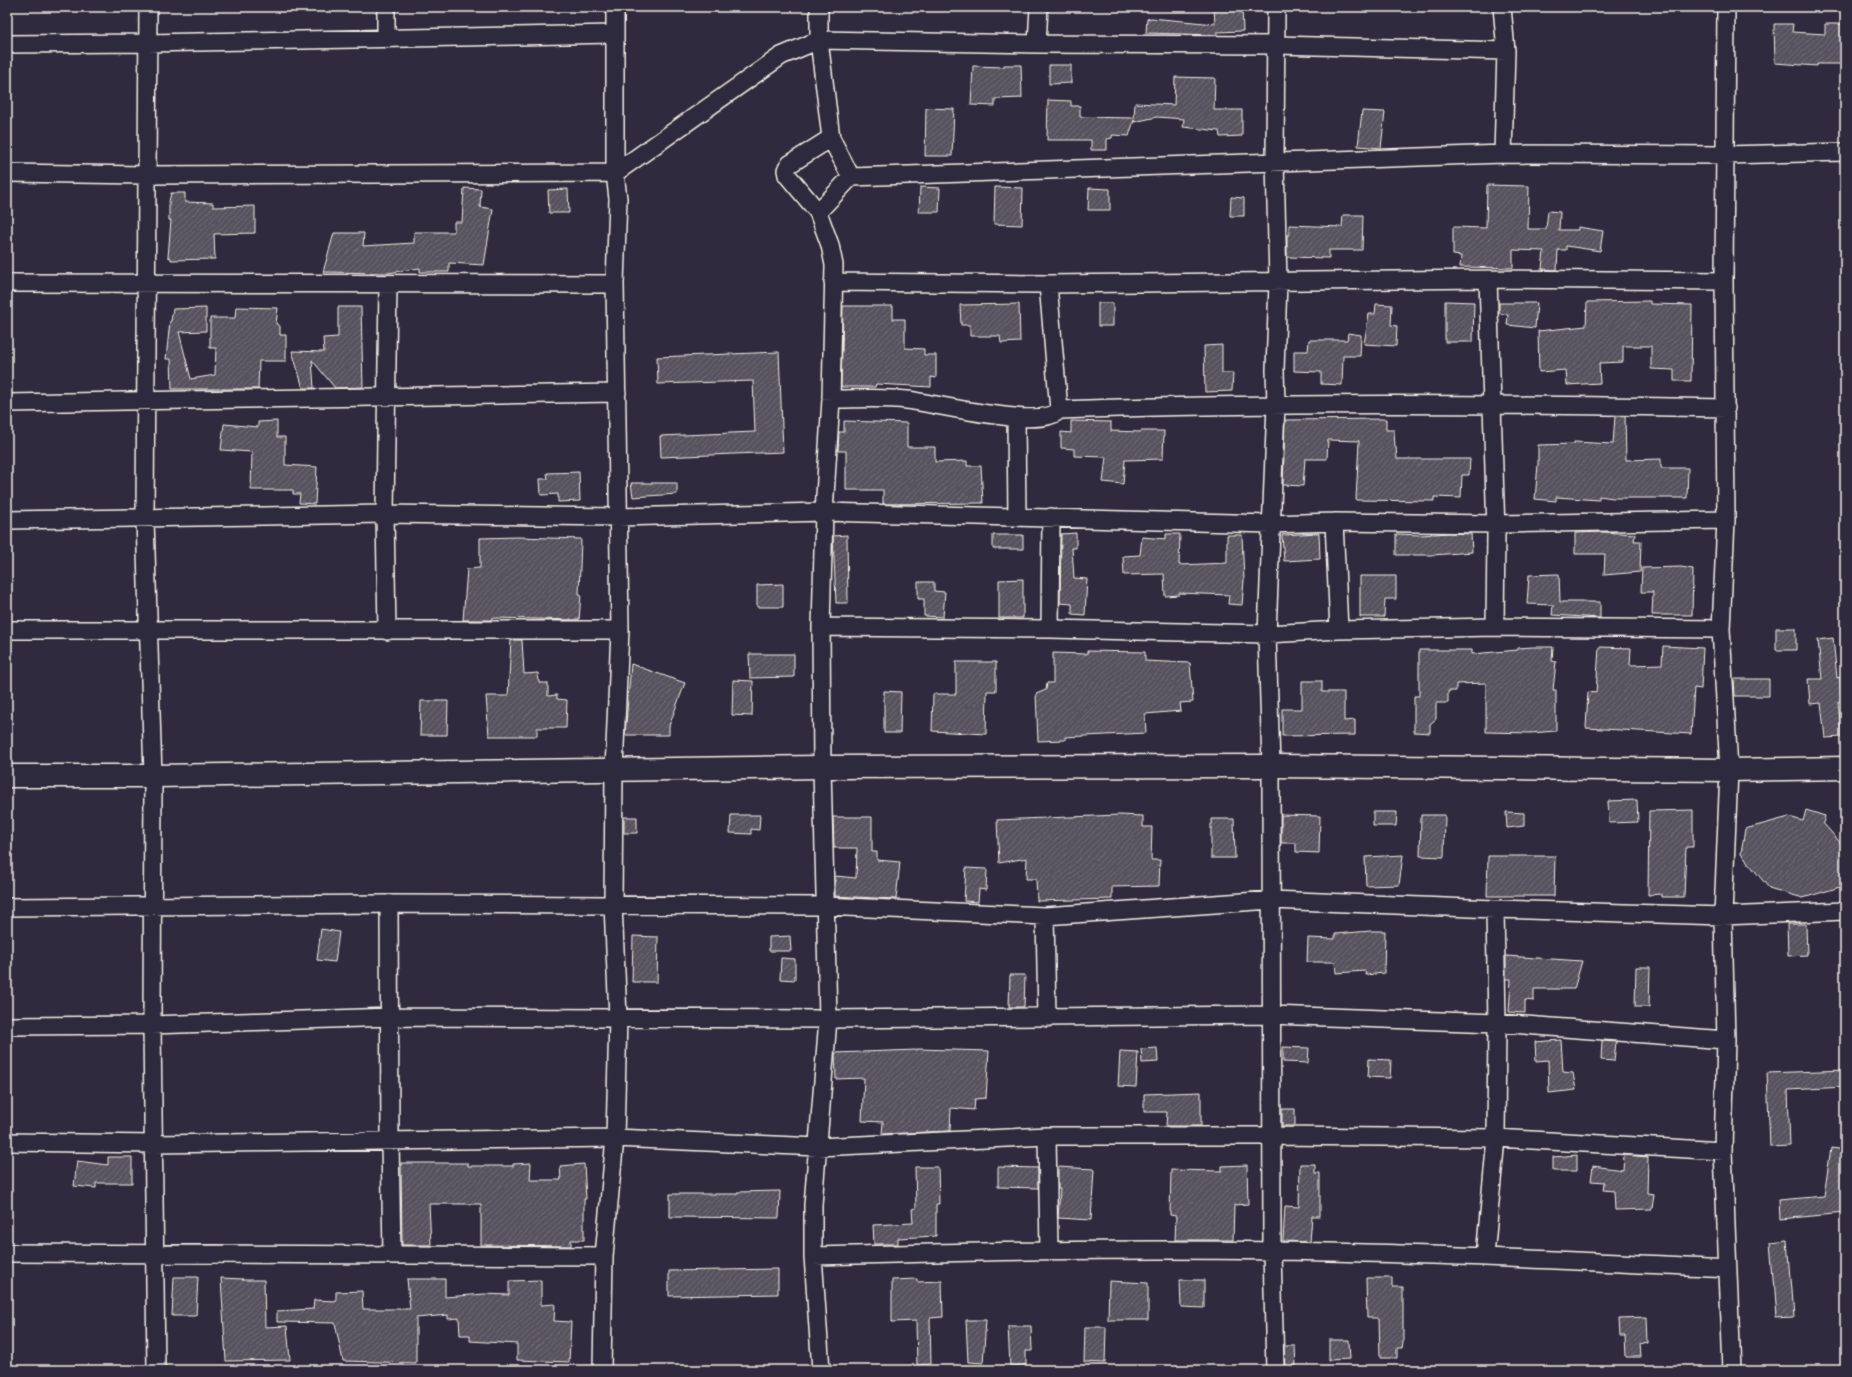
<svg xmlns="http://www.w3.org/2000/svg" width="1852" height="1377" font-family="'Playpen Sans',sans-serif">
<defs>
<pattern id="building-hatch" width="6" height="6" patternUnits="userSpaceOnUse"><rect width="6" height="6" fill="#56525f"/><path d="M-1 1l2-2M0 6l6-6M5 7l2-2" fill="none" stroke="#6f6b76"/></pattern>
</defs>
<rect width="100%" height="100%" fill="#2f2a3d"/>
<filter id="ink" filterUnits="userSpaceOnUse"><feTurbulence type="fractalNoise" baseFrequency=".025" numOctaves="2"/><feDisplacementMap in="SourceGraphic" scale="8" xChannelSelector="R" yChannelSelector="G"/><feConvolveMatrix kernelMatrix="1 2 1 2 8 2 1 2 1" color-interpolation-filters="sRGB"/></filter>
<g filter="url(#ink)">
<path fill="url(#building-hatch)" stroke="#f4f1e8" d="M1214,7H1242L1243,31L1217,32V35L1146,33L1147,19L1151,18L1215,24Z
M1774,24H1793L1792,32L1825,34V24H1845V64H1817V66L1775,63Z
M1004,65H1021L1022,98L995,99V106L971,105L973,66L1004,67Z
M1049,65H1071V83L1049,84Z
M1175,77L1215,78L1214,110H1242V136L1220,137L1219,131L1183,127L1184,119L1157,117L1134,122V120L1129,136L1112,135V138L1107,139V150H1091V140H1047L1048,100L1071,101V106H1080V117L1134,118L1135,103L1174,105Z
M926,108L954,109L952,156H925Z
M1362,111L1385,112L1381,148L1358,146Z
M1487,185L1529,186L1528,229H1546L1548,211L1560,212L1559,230H1578V227L1603,231L1600,251L1566,246V250H1558L1557,270L1542,269L1544,251L1513,250V268L1460,267L1461,256L1453,255V227L1486,228Z
M920,187L940,188L939,212H919Z
M995,187L1023,188L1022,225L994,224Z
M464,188L481,189L480,207L493,209L484,265L449,263V272H420V268L388,273L323,272L334,233H364L363,246L414,243V232H454V222H462Z
M1089,188L1110,189V210H1088Z
M568,189L569,213H549L548,190Z
M171,193H185V202L213,203V207L255,206V233L214,234L215,259L171,260V258L168,257L171,220H169V202Z
M1231,197L1244,198V216H1230Z
M1343,215H1363L1362,250H1329V258L1287,257V235H1289V225L1342,227Z
M1445,301L1474,302L1473,342H1445Z
M1650,301V304L1692,305L1691,381H1674V370L1651,369V346H1623V362L1599,363L1600,383L1567,385L1566,370L1539,372L1538,331L1586,326L1587,302Z
M1098,303H1113V326H1098Z
M1499,303H1537L1535,328L1507,325L1508,315L1499,313Z
M1019,304L1020,342L1001,343L1000,336H970V325H961L960,305Z
M1376,304L1392,305L1391,325L1397,326L1396,346L1364,344L1369,314H1375Z
M843,306H893V319H905V348L924,349V355H936V378L931,377V387L876,384L875,387H841Z
M236,307L278,308L276,324L280,326V335H286V361H259L258,389H172L171,359H166L170,321H171L173,309L206,308V331L179,332L191,379L215,375L216,348H210V318H235Z
M338,307H361L363,387L335,388L312,360L314,388H303L292,351L324,352L323,338L338,337Z
M1348,333L1361,335L1360,356H1343L1342,385L1321,384V372L1294,371V351H1308L1309,340H1347Z
M1222,345V373H1233L1232,391L1205,392L1204,346Z
M779,352L783,452L661,457L660,436L755,432L753,381L658,384L657,357Z
M1615,416H1625L1626,460L1661,459V468H1688L1687,498H1613L1599,496V500L1556,497V501L1535,499L1538,464V445L1574,444V442L1613,444Z
M1386,419V430H1394L1395,447H1396L1397,459H1470L1469,475H1462L1461,498L1434,497V501L1356,500L1359,441L1328,440L1327,459H1305L1303,486L1283,485L1285,420Z
M277,421V437H285V465L317,467L315,504L299,503L300,494H293V490H251L252,452L221,450L224,424L258,427V422Z
M844,421L907,423V447H935V462L967,461V466H981L983,503L883,504V490H846V451H838L839,432H844Z
M1071,421L1111,422V431L1141,432V431H1164L1163,459L1125,460L1123,484L1103,482L1106,457L1074,456V449L1061,448V432L1071,433Z
M579,472L580,501L558,502V494L541,495L540,479H548L547,473Z
M631,483H677V494L633,497Z
M1603,532L1635,534L1634,541H1641L1640,572L1604,575L1605,554H1575V533Z
M1076,533V548H1072L1074,578L1087,579L1085,615L1072,614V604L1060,603L1061,534Z
M1319,533L1320,559L1284,561L1282,535Z
M1449,533L1471,534L1472,552L1433,555H1396V534L1421,535Z
M1166,534H1180L1179,565L1227,563V535H1242L1244,580L1242,605L1228,604L1229,595L1179,593V595L1165,596L1164,574L1124,575L1123,556L1140,555L1142,537L1166,539Z
M847,535L848,603H836L833,536Z
M993,535H1023V549H993Z
M518,537L581,539L579,594H581L579,620L492,618V620H463L467,569L480,568V538Z
M1681,567L1693,569L1692,615H1652L1653,592H1641L1642,568Z
M1559,574L1560,602H1600V618L1552,615L1553,605L1527,604L1529,575Z
M1360,576H1396V599H1385L1384,617H1360Z
M1023,579V618H999V580Z
M918,582H934V591L945,592L943,617L924,616V599H918Z
M783,584V607H757V585Z
M1776,628H1796V650H1776Z
M1833,638L1837,678L1840,677L1842,701L1838,702L1842,737L1825,738L1821,703L1810,704L1808,679H1822L1818,640Z
M511,640H522L524,674L538,673L539,683H548V696L557,695V699L567,700L566,728H537V736H489L486,696H508Z
M1663,646L1703,648L1701,689L1694,688L1691,734L1586,728L1588,692L1596,693L1599,647L1631,648L1630,665L1662,664Z
M1533,647H1553L1552,661L1556,662L1553,690H1556V731L1531,733L1486,732V683L1456,684V691H1448V703H1436V719L1430,724V733L1414,732V696H1419V650H1472V654L1518,650V648Z
M1087,651L1145,652V661L1190,663L1193,702L1180,703L1181,711L1145,714L1146,733L1065,737V740L1038,741L1036,694L1046,690L1047,683H1053V653L1087,654Z
M749,654H794V677L750,678Z
M956,662H996V691H987L986,734L932,731L933,694H956Z
M631,664L685,683L669,726V735H625Z
M1734,679H1769V696H1735Z
M733,680L753,681L752,716L732,715Z
M1302,681H1322V692H1344V721L1355,720V735L1282,736V709H1302Z
M884,691L901,692L900,733H884Z
M421,701H448L447,735H420Z
M1637,800L1638,822L1609,823L1608,801Z
M1693,810V847H1686L1684,897H1661V894L1648,895L1649,811Z
M1806,810L1825,816L1823,823L1845,848V873L1840,887L1803,898L1769,888L1741,854L1745,829L1789,817L1803,821Z
M1373,812H1397L1396,826H1373Z
M1506,812L1524,813V826L1507,828Z
M731,815H760L759,830L751,829V834L730,833Z
M1119,815L1143,816V827H1152L1151,860H1160L1159,886L1112,887V899L1037,901L1036,879H1026L1027,858L999,863L997,820Z
M1281,815L1320,816L1319,853L1296,852V843H1281Z
M1421,815H1445L1444,857L1420,856Z
M624,817H637V833H624Z
M833,817H872V852H877V860L900,862L896,899L835,896V876L856,878L857,848H834Z
M1211,819H1234L1235,858H1211Z
M1403,855L1399,885L1366,886L1365,857Z
M1488,856H1555L1554,896H1487Z
M966,868L987,869L986,890L979,889L978,902L964,901Z
M1787,924H1806L1807,955L1788,956Z
M321,929L339,932L335,962L317,960Z
M1370,931H1385L1384,973L1366,975L1365,971L1336,973L1335,962H1307L1308,938L1335,939V934Z
M633,936L658,937L657,982H632Z
M790,936L791,951H769V937Z
M1506,956L1582,961L1574,989H1534V1001L1525,1000V1013L1509,1012L1511,979H1506Z
M781,958L795,959V980L780,979Z
M1636,967H1650L1649,1007H1635Z
M1010,975H1025L1024,1007H1009Z
M1561,1040L1563,1072L1573,1073L1576,1090L1549,1093L1548,1060L1536,1061L1535,1042Z
M1602,1041L1616,1042L1614,1061L1601,1060Z
M1283,1047L1309,1048L1308,1063L1283,1062Z
M1157,1048L1158,1062L1142,1063L1141,1049Z
M917,1049L989,1051L986,1098L975,1099L974,1110L951,1108L950,1131L882,1134L883,1122L862,1121L864,1078L836,1079L835,1053L917,1050Z
M1120,1051L1138,1052L1136,1087L1118,1086Z
M1369,1059L1391,1060L1390,1078L1368,1077Z
M1845,1070V1087L1788,1090L1790,1146L1770,1147L1767,1073Z
M1201,1092V1126H1166L1167,1112H1144V1094Z
M1282,1109H1295V1126H1282Z
M1831,1148L1845,1150V1213L1780,1219L1779,1200L1824,1196Z
M1577,1155V1171H1553V1157Z
M1624,1155L1648,1157L1647,1193L1654,1194L1652,1209L1615,1210L1614,1191L1603,1190L1604,1182L1591,1181L1593,1166L1623,1170Z
M108,1157H132V1183H96V1188L74,1186L77,1161L108,1165Z
M401,1163H468V1166H513V1164L531,1163L530,1180H561L560,1166L584,1164L586,1199H584V1240H571V1246L481,1245V1204H429L431,1245H402Z
M1300,1164H1315V1173H1320V1216H1312L1310,1242L1283,1241L1285,1206L1299,1207Z
M1247,1165L1248,1204L1234,1205L1233,1240H1175L1176,1216L1170,1215L1171,1170L1222,1171V1166Z
M915,1167H938L939,1204H936V1236L898,1238V1244H874L873,1225L913,1223L912,1209L916,1208Z
M998,1167L1038,1168V1188L998,1187Z
M1058,1167L1094,1169L1091,1220L1058,1218L1060,1189H1058Z
M780,1191L779,1218L670,1217V1194H737V1192Z
M1787,1240L1793,1317L1776,1318L1770,1242Z
M778,1269V1294L669,1296V1271Z
M174,1277H198L196,1316H172Z
M221,1278L243,1279L242,1280H264L265,1327L287,1326L290,1360L226,1361Z
M1366,1278H1392V1287H1403V1342L1402,1348H1397V1358H1380L1379,1318H1367Z
M407,1279H445V1297L485,1294L509,1295V1281L541,1280V1305L555,1304L554,1321L571,1322L569,1362L517,1360V1344L470,1341V1335H460L459,1318L448,1319V1315L416,1318V1363L343,1361L335,1323L277,1322V1311L313,1309L314,1300L336,1301V1292L362,1291L363,1309H410Z
M917,1279V1282L942,1281L943,1317L930,1318L931,1364L917,1365L916,1321L892,1322V1280Z
M1180,1280H1204V1308L1181,1307Z
M1109,1281L1148,1283V1320H1108Z
M1647,1317L1648,1343L1640,1345L1641,1357H1626L1625,1336H1620L1619,1318Z
M966,1320H986L983,1363L968,1362Z
M1008,1326H1031L1032,1351H1026V1365L1010,1366Z
M1085,1327H1106L1105,1363L1084,1362Z
M1329,1340H1349L1350,1359L1329,1360Z
M1284,1346H1295L1296,1367H1285Z"/>
<g fill="none" stroke-linecap="round" stroke-linejoin="round">
<defs>
<path id="street" d="M148,7L145,519L153,776L152,1025L156,1370
M1502,7L1506,51L1503,154
M1726,7L1724,281L1726,520L1721,629L1729,770L1723,916L1726,1040L1723,1151L1732,1370
M386,39V7
M7,44L147,43L615,34
M1037,44L1039,7
M7,173L145,175L615,173L781,56L819,40V7
M851,177L831,138L819,40L1037,44L1277,45L1506,51
M818,212L851,177L1503,154L1725,155L1845,152
M1488,279L1496,532L1495,627
M833,282L1048,284L1488,279L1724,281
M7,283L615,284
M1048,284L1059,410
M831,399C856,399 883,397 907,400C934,403 1043,431 1059,410C1281,402 1503,404 1726,408
M7,403L617,393
M1016,418L1017,517
M7,520L385,514L618,517L824,512L1270,524L1334,522L1495,524L1726,520
M1334,522L1339,630
M821,627L1050,629L1267,634L1339,630L1495,627L1721,629
M1050,629L1051,517
M7,630H620
M387,631L385,514L388,284
M389,904L390,1141L392,1255
M7,907L389,904L824,906L1045,916L1271,900L1495,909L1723,916L1845,911
M1045,916L1047,1018
M7,1026L152,1025L391,1017L828,1019L1271,1015L1497,1023L1726,1040
M1047,1136L1049,1251
M7,1142L154,1144L615,1138L818,1147L1047,1136H1272L1496,1138L1723,1151
M7,1253L604,1256
M813,1256C966,1252 1119,1248 1272,1251C1424,1253 1575,1261 1727,1268
M1485,1256L1496,1138L1497,1023L1495,909
M602,1370L604,1256L615,1138L618,1017L613,905L614,769L620,630L615,284L618,199L615,173V7
M821,1370L813,1256V1205L828,1019L822,767L821,627L824,512L831,399L834,265L830,245L818,212L787,175L786,170L790,164L831,138
M1275,1370L1272,1251L1271,766L1267,634L1276,404L1275,370L1278,282L1275,162L1276,7"/>
<path id="secondary" d="M7,776H153L822,767L1271,766L1729,770L1845,768"/>
</defs>
<use href="#street" stroke="#f4f1e8" stroke-width="20"/>
<use href="#secondary" stroke="#f4f1e8" stroke-width="25"/>
<use href="#street" stroke="#2f2a3d" stroke-width="17"/>
<use href="#secondary" stroke="#2f2a3d" stroke-width="22"/>
</g>
</g>
<rect width="1852" height="1377" fill="none" stroke="#2f2a3d" stroke-width="24"/>
<rect x="12" y="12" width="1828" height="1353" fill="none" stroke="#f4f1e8" stroke-width="1.5" filter="url(#ink)"/>
</svg>
